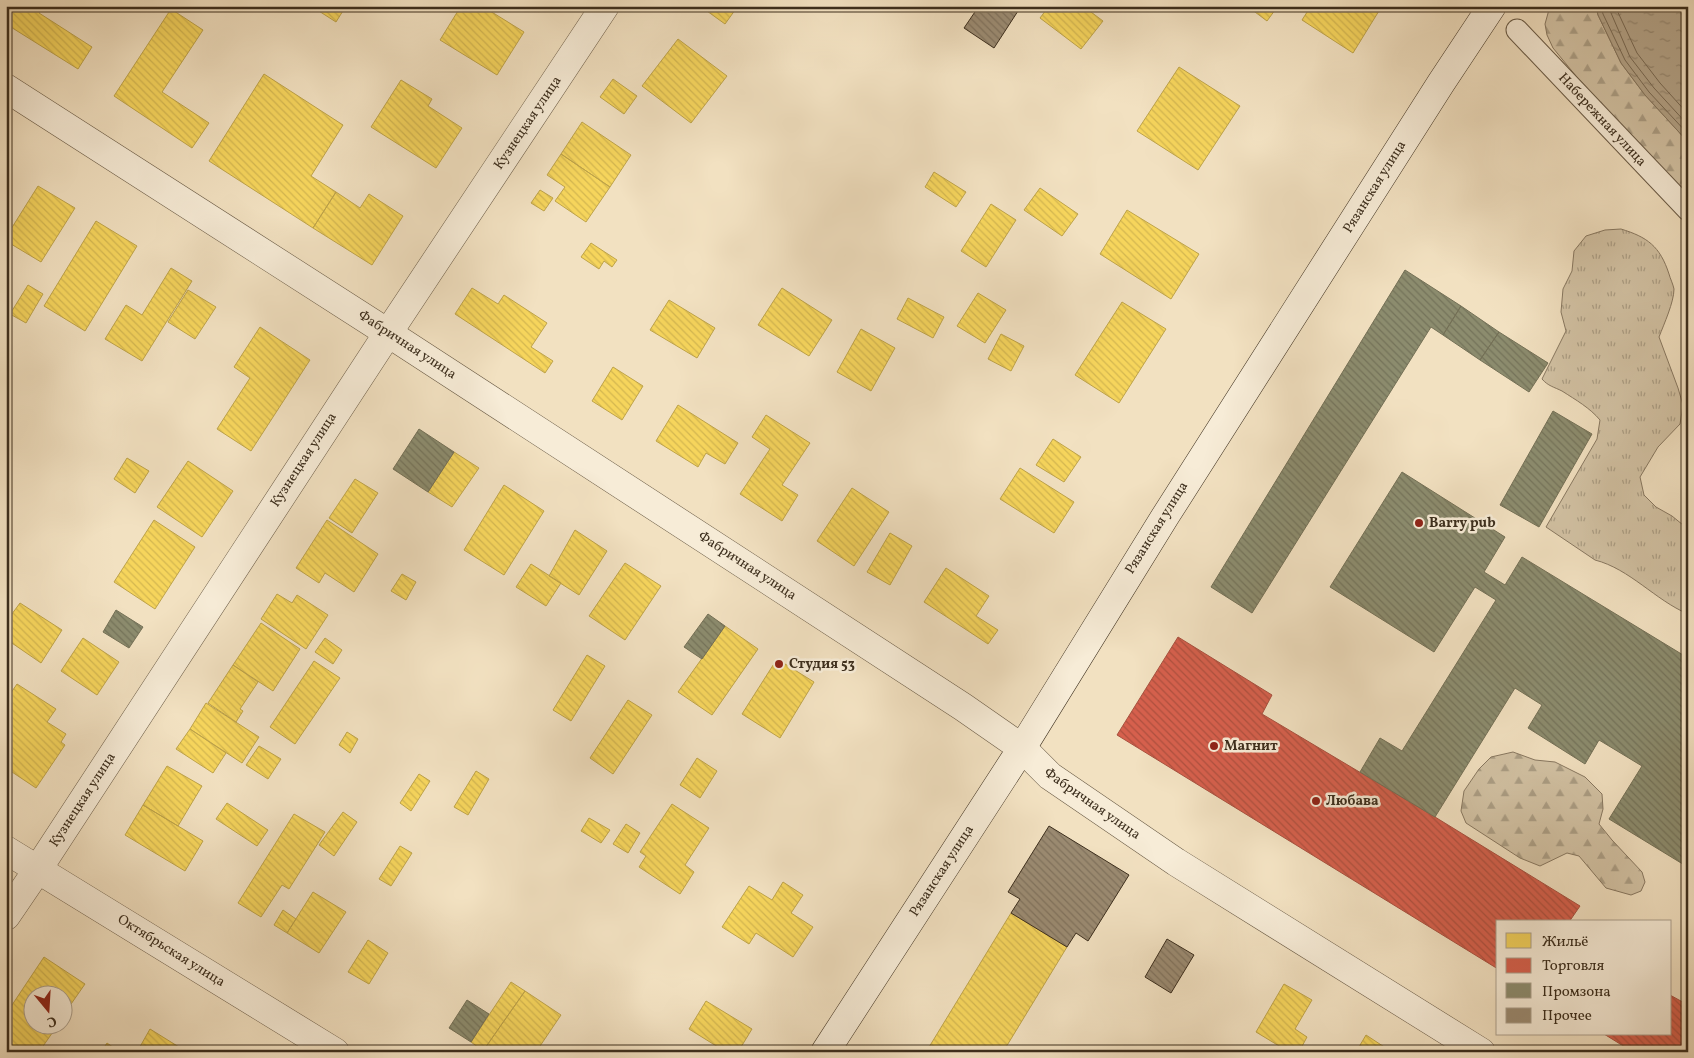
<svg xmlns="http://www.w3.org/2000/svg" width="1694" height="1058" font-family="Vollkorn,serif">
<defs>
<pattern id="grass-tufts" width="24" height="20" patternUnits="userSpaceOnUse" patternTransform="scale(1.25)"><rect width="24" height="20" fill="#d3c3a5"/><path d="M3 7l-1-3M5 7V3M7 7l1-3M15 17l-1-3M17 17v-4M19 17l1-3" fill="none" stroke="#ac9f86"/></pattern>
<pattern id="forest-firs" width="22" height="20" patternUnits="userSpaceOnUse" patternTransform="scale(1.25)"><rect width="22" height="20" fill="#d3c3a5"/><path d="M5 1l3.5 6h-7zM16 11l3.5 6h-7z" fill="#ac9f86"/></pattern>
<pattern id="water-ripples" width="26" height="14" patternUnits="userSpaceOnUse" patternTransform="scale(1.25)"><rect width="26" height="14" fill="#b4a489"/><path d="M2 4q2-2 4 0t4 0M15 11q2-2 4 0t4 0" fill="none" stroke="#94866f"/></pattern>
<pattern id="homes-back-hatch" width="6" height="6" patternUnits="userSpaceOnUse" patternTransform="scale(1.25)"><rect width="6" height="6" fill="#f6d55c"/><path d="M-1 5l2 2M0 0l6 6M5-1l2 2" fill="none" stroke="#d4b750"/></pattern>
<pattern id="shops-back-hatch" width="6" height="6" patternUnits="userSpaceOnUse" patternTransform="scale(1.25)"><rect width="6" height="6" fill="#d6604d"/><path d="M-1 5l2 2M0 0l6 6M5-1l2 2" fill="none" stroke="#af503f"/></pattern>
<pattern id="industry-back-hatch" width="6" height="6" patternUnits="userSpaceOnUse" patternTransform="scale(1.25)"><rect width="6" height="6" fill="#8c8c6e"/><path d="M-1 5l2 2M0 0l6 6M5-1l2 2" fill="none" stroke="#74735a"/></pattern>
<pattern id="building-back-hatch" width="6" height="6" patternUnits="userSpaceOnUse" patternTransform="scale(1.25)"><rect width="6" height="6" fill="#9b8b72"/><path d="M-1 5l2 2M0 0l6 6M5-1l2 2" fill="none" stroke="#80725d"/></pattern>
</defs>
<rect width="100%" height="100%" fill="#f2e1c1"/>
<filter id="stains"><feTurbulence type="fractalNoise" baseFrequency=".004" numOctaves="4"/><feColorMatrix values="0 0 0 0 .2 0 0 0 0 .09 0 0 0 0 .02 0 0 0 .5 -.17"/></filter>
<radialGradient id="worn" r=".72"><stop offset=".6" stop-color="#630" stop-opacity="0"/><stop offset="1" stop-color="#630" stop-opacity=".3"/></radialGradient>
<path fill="url(#grass-tufts)" stroke="#887861" d="M1621,229C1647,237 1660,246 1669,274C1670,278 1673,284 1674,289C1674,302 1664,324 1659,337L1678,388L1683,405L1680,424L1658,447L1640,477L1644,495L1656,507L1672,516L1688,529V614C1655,600 1630,569 1595,560L1546,527L1597,439L1600,420C1590,408 1576,400 1562,391C1554,387 1548,386 1542,379L1566,331L1561,312L1563,289L1572,271L1574,251L1586,236L1605,230Z"/>
<path fill="url(#forest-firs)" stroke="#887861" d="M1550,6H1596L1598,15L1621,63L1645,95L1688,142V199L1576,76L1553,48L1547,35L1545,24Z
M1513,752L1535,760L1555,762L1585,777L1602,794L1603,809L1599,824L1612,840L1642,872L1645,882L1641,891L1631,895L1606,888L1579,856L1567,853L1540,866L1520,858L1466,823L1461,811L1464,791L1479,769L1491,757Z"/>
<path fill="url(#water-ripples)" stroke="#84755e" d="M1596,6H1688V142L1645,95L1621,63L1598,15Z"/>
<path fill="url(#homes-back-hatch)" stroke="#bea349" d="M6,6H43L39,13L92,47L78,69L6,24Z
M311,6H346L336,22Z
M461,6H482L524,32L497,75L440,40Z
M531,6H543L539,12Z
M700,6H738L725,24Z
M1049,6H1083L1103,21L1081,49L1040,18Z
M1247,6H1278L1267,21Z
M1311,6H1382L1353,53L1302,20Z
M171,9L203,30L162,92L209,123L192,148L114,96Z
M678,39L727,76L691,123L642,86Z
M1179,67L1240,106L1198,170L1137,131Z
M264,74L343,125L311,176L336,192L313,228L209,161Z
M613,79L637,96L624,114L600,97Z
M401,80L432,99L428,106L462,128L436,168L371,127Z
M582,122L631,155L610,187L561,154Z
M561,154L610,187L586,222L555,201L565,187L547,175Z
M934,172L966,192L956,207L925,187Z
M38,186L75,208L41,262L6,241V237Z
M1040,188L1078,214L1062,236L1024,210Z
M540,190L553,198L544,211L531,203Z
M336,192L360,208L369,194L403,216L372,265L313,228Z
M991,204L1016,220L986,267L961,251Z
M1127,210L1199,254L1171,299L1100,254Z
M96,221L137,246L85,331L44,306Z
M591,243L617,260L612,267L604,261L599,269L581,257Z
M171,268L192,281L142,361L105,339L126,305L142,315Z
M28,285L43,294L26,323L10,314Z
M472,288L498,304L504,295L547,323L531,347L553,361L545,373L455,314Z
M782,288L832,320L809,356L758,325Z
M188,290L216,307L195,339L168,322Z
M978,293L1006,310L985,343L957,326Z
M908,298L944,317L933,338L897,319Z
M669,300L715,328L697,358L650,330Z
M1122,302L1166,329L1119,403L1075,375Z
M260,327L310,360L251,451L217,429L250,378L234,367Z
M861,329L895,348L871,391L837,372Z
M1001,334L1024,346L1011,371L988,359Z
M613,367L643,386L622,420L592,401Z
M678,405L738,443L725,464L706,453L698,467L656,441Z
M766,415L810,443L782,485L798,495L782,521L740,494L770,449L752,437Z
M1053,439L1081,457L1064,482L1036,465Z
M454,452L479,468L452,507L428,492Z
M127,458L149,471L135,493L114,479Z
M188,461L233,491L202,537L157,507Z
M1020,468L1074,502L1054,533L1000,499Z
M355,479L378,493L352,533L329,518Z
M504,485L544,511L504,575L464,550Z
M852,488L889,512L854,566L817,541Z
M154,520L195,547L155,609L114,582Z
M327,520L378,554L354,592L325,573L319,583L296,568Z
M575,530L607,551L579,595L549,576Z
M890,533L912,546L890,585L867,572Z
M625,563L661,586L625,640L589,616Z
M531,564L561,583L546,606L516,587Z
M946,568L989,596L976,616L998,630L988,644L924,602Z
M402,574L416,582L406,600L391,591Z
M277,594L292,603L297,595L328,615L306,649L261,619Z
M20,603L62,630L41,663L6,639V622Z
M261,623L300,649L273,691L233,665Z
M725,626L758,649L712,715L678,692Z
M83,638L119,662L97,695L61,671Z
M325,638L342,650L333,664L315,652Z
M587,655L605,666L571,721L553,710Z
M777,659L814,682L780,738L742,714Z
M314,661L340,678L295,744L270,727Z
M233,665L258,682L240,709L243,711L236,722L208,703Z
M17,684L56,709L47,722L66,734L61,742L65,745L36,788L6,768V700Z
M628,700L652,715L613,774L590,758Z
M206,703L259,737L242,763L190,729Z
M190,729L226,753L213,773L176,749Z
M347,732L358,739L350,753L339,745Z
M259,746L281,759L268,779L246,765Z
M697,758L717,771L700,798L680,785Z
M167,766L202,786L178,826L143,805Z
M476,771L489,779L468,815L454,807Z
M419,774L430,781L411,811L400,803Z
M227,803L268,830L257,846L216,819Z
M672,804L709,828L685,865L694,872L680,894L639,867L646,856L640,852Z
M143,805L203,841L185,871L125,835Z
M343,812L357,822L334,856L319,845Z
M294,814L325,832L289,889L282,885L261,917L238,903Z
M589,818L610,830L601,843L581,831Z
M626,824L640,833L628,853L613,844Z
M400,846L412,853L391,886L379,879Z
M783,882L803,895L791,913L813,927L793,957L756,933L749,944L722,927L749,886L772,900Z
M313,892L346,912L319,953L287,933Z
M283,910L296,919L287,933L274,925Z
M1011,913L1067,947L1003,1052H926Z
M368,940L388,953L369,984L348,972Z
M44,957L85,984L62,1017V996H32V1026H57L39,1052H14L6,1047V1014Z
M511,982L525,991L483,1051L471,1042Z
M1284,984L1312,1000L1295,1029L1307,1037L1299,1052H1289L1256,1032Z
M525,991L561,1015L536,1052L483,1051Z
M706,1001L752,1029L738,1052H726L689,1029Z
M150,1029L187,1052H137Z
M1366,1035L1392,1052H1356Z
M107,1043L120,1052H101Z"/>
<path fill="url(#shops-back-hatch)" stroke="#a8513f" d="M1178,637L1272,695L1262,714L1435,817L1580,906L1569,922H1498V969L1117,735Z
M1670,995L1688,1005V1052H1633L1604,1034H1670Z"/>
<path fill="url(#industry-back-hatch)" stroke="#747056" d="M1405,270L1461,306L1443,335L1431,327L1252,613L1211,587Z
M1461,306L1499,332L1480,360L1443,335Z
M1499,332L1548,363L1529,392L1480,360Z
M1553,411L1592,434L1539,527L1500,505Z
M419,429L454,452L428,492L393,469Z
M1402,472L1505,537L1484,572L1505,585L1522,557L1688,658V862L1686,866L1609,819L1642,766L1599,740L1585,764L1528,728L1542,705L1515,688L1435,817L1360,772L1380,738L1402,751L1496,600L1475,587L1434,652L1330,587Z
M116,610L143,627L129,648L103,632Z
M708,614L725,626L702,659L684,647Z
M467,1000L489,1014L471,1042L449,1028Z"/>
<g fill="none" stroke-linecap="round" stroke-linejoin="round">
<path stroke="#786953" stroke-width="1" d="M1601,6L1603,14L1625,60L1649,92L1688,134
M1608,6L1630,57L1654,88L1688,125
M1615,6L1637,53L1660,83L1688,114"/>
</g>
<path fill="url(#building-back-hatch)" stroke="#3c2e1d" d="M979,6H1011L1018,11L994,48L964,28Z
M1049,826L1129,875L1088,941L1076,933L1067,947L1011,913L1020,899L1008,892Z
M1167,939L1194,955L1171,993L1145,977Z"/>
<g fill="none" stroke-linecap="round" stroke-linejoin="round">
<defs>
<path id="pedestrian" d="M1517,30L1688,210"/>
<path id="minor" d="M1022,748L1050,776L1176,862L1481,1052
M38,869L388,333L605,6"/>
<path id="tertiary" d="M6,88L388,333L963,707L1022,748
M6,850L335,1052
M6,916L38,869"/>
<path id="secondary" d="M825,1052L1022,748L1166,515L1441,83L1492,6"/>
</defs>
<use href="#pedestrian" stroke="#6a5b46" stroke-width="23"/>
<use href="#minor" stroke="#6a5b46" stroke-width="29"/>
<use href="#tertiary" stroke="#6a5b46" stroke-width="29"/>
<use href="#secondary" stroke="#3c2e1d" stroke-width="29"/>
<use href="#pedestrian" stroke="#f7ecd7" stroke-width="21"/>
<use href="#minor" stroke="#f7ecd7" stroke-width="28"/>
<use href="#tertiary" stroke="#f7ecd7" stroke-width="28"/>
<use href="#secondary" stroke="#f7ecd7" stroke-width="28"/>
</g>
<g fill="#8f2418" stroke="#f7ecd7" stroke-width="2">
<circle cx="1419" cy="523" r="5"/>
<circle cx="779" cy="664" r="5"/>
<circle cx="1214" cy="746" r="5"/>
<circle cx="1316" cy="801" r="5"/>
</g>
<g text-anchor="middle" dominant-baseline="central" stroke-width="5" stroke-linejoin="round" paint-order="stroke">
<g font-size="14" fill="#3c2e1d" stroke="#f7ecd7">
<text transform="translate(1602 120) rotate(47)">Набережная улица</text>
<text transform="translate(528 123) rotate(-56)">Кузнецкая улица</text>
<text transform="translate(1375 187) rotate(-58)">Рязанская улица</text>
<text transform="translate(407 345) rotate(33)">Фабричная улица</text>
<text transform="translate(304 460) rotate(-57)">Кузнецкая улица</text>
<text transform="translate(1157 528) rotate(-58)">Рязанская улица</text>
<text transform="translate(747 566) rotate(33)">Фабричная улица</text>
<text transform="translate(83 800) rotate(-57)">Кузнецкая улица</text>
<text transform="translate(1092 804) rotate(35)">Фабричная улица</text>
<text transform="translate(942 871) rotate(-57)">Рязанская улица</text>
<text transform="translate(171 951) rotate(32)">Октябрьская улица</text>
</g>
<g font-size="14" font-weight="bold" fill="#3c2e1d" stroke="#f7ecd7" text-anchor="start">
<text x="1429" y="523">Barry pub</text>
<text x="789" y="664">Студия 53</text>
<text x="1224" y="746">Магнит</text>
<text x="1326" y="801">Любава</text>
</g>
</g>
<rect width="1694" height="1058" fill="none" stroke="#f2e1c1" stroke-width="25"/>
<rect x="8" y="8" width="1679" height="1043" fill="none" stroke="#3c2e1d" stroke-width="2.5"/>
<rect x="12" y="12" width="1669" height="1033" fill="none" stroke="#3c2e1d"/>
<rect x="1496" y="920" width="175" height="115" fill="#f7ecd7" stroke="#aca08d"/>
<rect x="1506" y="933" width="25" height="15" fill="#f6d55c" stroke="#aca08d"/>
<text x="1542" y="946" font-size="15" fill="#3c2e1d">Жильё</text>
<rect x="1506" y="958" width="25" height="15" fill="#d6604d" stroke="#aca08d"/>
<text x="1542" y="970" font-size="15" fill="#3c2e1d">Торговля</text>
<rect x="1506" y="983" width="25" height="15" fill="#8c8c6e" stroke="#aca08d"/>
<text x="1542" y="996" font-size="15" fill="#3c2e1d">Промзона</text>
<rect x="1506" y="1008" width="25" height="15" fill="#9b8b72" stroke="#aca08d"/>
<text x="1542" y="1020" font-size="15" fill="#3c2e1d">Прочее</text>
<g transform="translate(48 1010) rotate(162)"><circle r="24" fill="#f7ecd7" stroke="#aca08d"/>
<path d="M0-4L9 19L0 12L-9 19Z" fill="#8f2418"/>
<text y="-8" font-size="14" font-weight="bold" text-anchor="middle" fill="#3c2e1d">С</text>
</g>
<rect width="100%" height="100%" filter="url(#stains)"/>
<rect width="100%" height="100%" fill="url(#worn)"/>
</svg>
